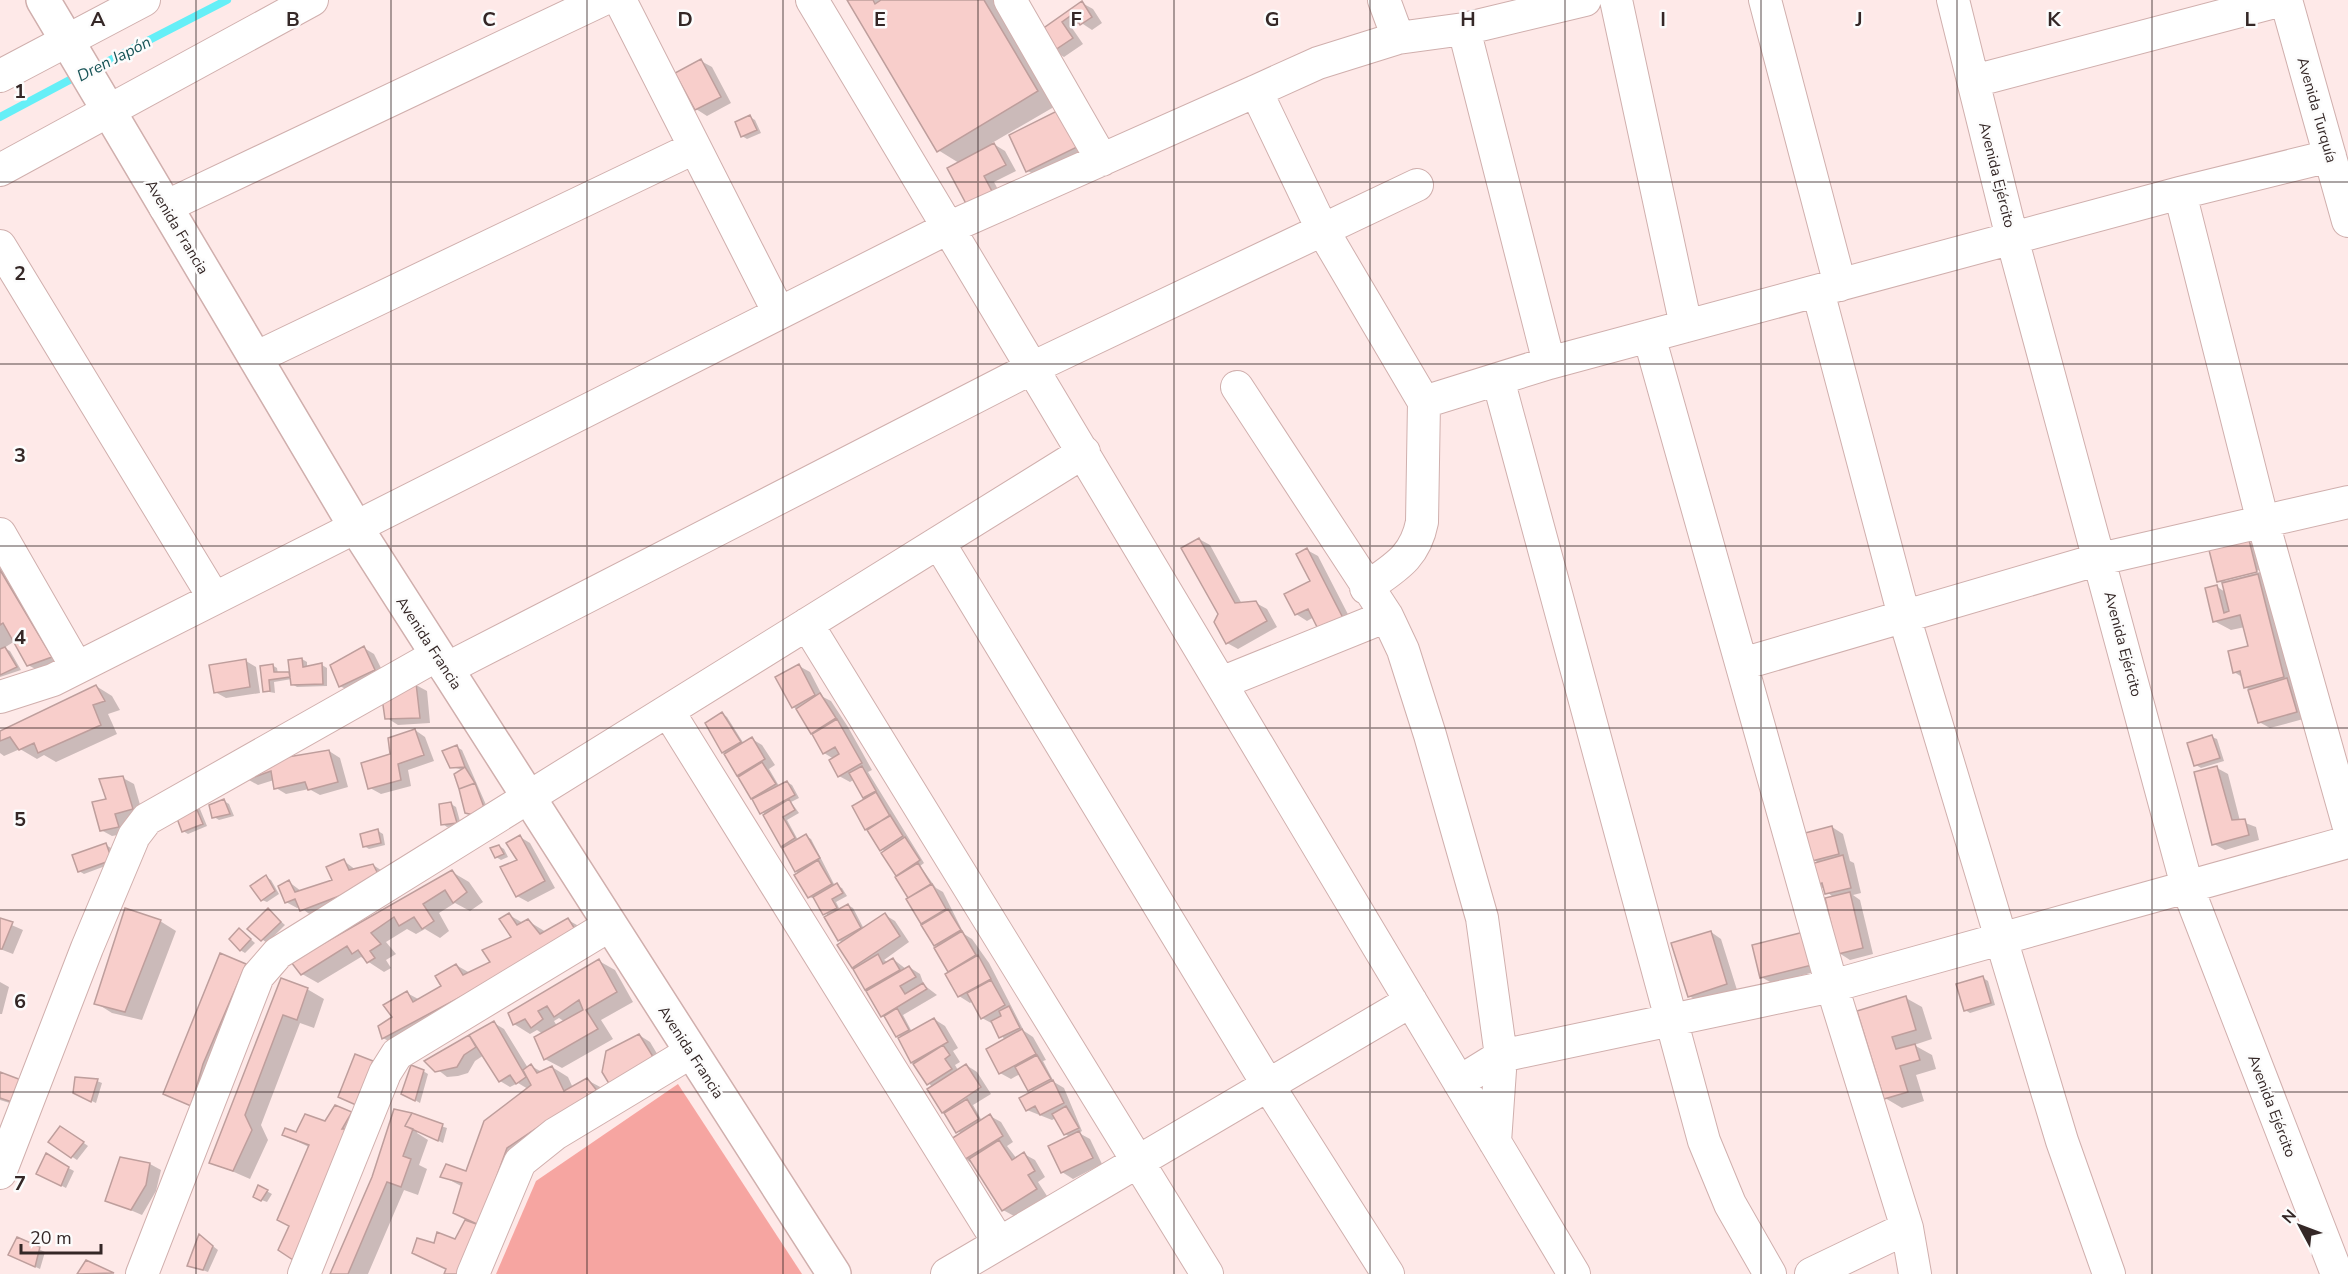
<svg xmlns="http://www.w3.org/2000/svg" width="2348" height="1274" font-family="'Nunito Sans',sans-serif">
<rect width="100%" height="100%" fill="#fee9e8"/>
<path fill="#f6a5a1" d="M678,1084L802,1274H496L536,1181Z"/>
<path fill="#0003" fill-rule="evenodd" d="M849,0H998L1059,104L992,143L1005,151L1016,171L994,182L1005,203L959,163L938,150Z
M1082,3L1093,9L1102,23L1092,30L1080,22L1072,28L1083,44L1064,57L1053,51L1040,32Z
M701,61L712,67L731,103L707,116L696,109L677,74Z
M1059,112L1087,153L1038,177L1028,171Z
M750,117L755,120L761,133L747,139L742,136Z
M1199,539L1210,545L1242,604L1256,603L1267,609L1277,627L1238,649L1227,643Z
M2249,542L2260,548L2307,718L2270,728L2259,722L2250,690L2245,687L2242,677L2234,672L2250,647L2245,627L2231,630L2214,621L2216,586L2225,592L2224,584L2218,581ZM2264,569V571L2225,581V578Z
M0,548L73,669L50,677L28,665L15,641L4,648L10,651L21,670L0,677Z
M1307,550L1318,556L1354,626L1314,617L1307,621L1296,614L1312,582Z
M364,648L374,654L385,676L351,692L340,686Z
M302,659L307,662V667L322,665L327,668V686L297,687L292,684V679L274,682L275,693L264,691L272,665L277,668L278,674L291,673L290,661Z
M246,661L256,667L260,693L226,698L215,692Z
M799,666L810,672L823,697L831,701L848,727L872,770L868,772L924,863L920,866L936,888L943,892L964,934L972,939L989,963L1024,1031L1033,1037L1046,1060L1043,1061L1054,1082L1064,1088L1082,1131L1079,1133L1090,1139L1102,1164L1073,1179L1062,1172L1070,1137L1065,1134L1056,1118L1052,1120L1027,1110L1033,1092L1020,1074L1011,1079L1000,1073L1005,1040L993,1024L982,1018L973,1001L970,1003L959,996L947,975L950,973L936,948L938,947L922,923L885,852L866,829V799L855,779L850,782L839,776L834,759L824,753L798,710L793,707Z
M416,685L427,691L430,723L398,725L387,718Z
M96,686L112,696L120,710L108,714L117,734L56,762L44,755L37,759L20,749L4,756L0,753V732Z
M723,714L727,717L744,744L752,739L762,745L775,765L769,769L779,786L787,782L792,785L799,798L791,802L799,813L787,820L798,840L806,836L811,839L835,886L842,888L847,896L836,902L840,910L848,905L853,908L864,929L885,915L895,921L909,942L884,960L888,962L893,959L906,969L909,967L920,974L924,985L937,995L903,1015L912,1032L934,1019L945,1026L958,1048L953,1051L960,1062L955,1065L958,1070L966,1065L977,1072L991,1094L973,1105L982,1121L990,1116L1001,1122L1013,1142L1007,1146L1017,1159L1024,1154L1035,1160L1045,1177L1038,1182L1047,1196L1014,1216L1003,1210L975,1165L965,1159L961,1134L943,1112L932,1087L912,1061L901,1038L888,1019L882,1015L853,967L828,916L816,899L809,897L786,848L724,752Z
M415,730L425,737L434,761L408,770L411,786L381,794L370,788L392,755Z
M2212,737L2217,739L2224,761L2201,768L2196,765Z
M457,747L462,750L490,814L472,815L466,812L463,770L452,767Z
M329,751L340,758L348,787L320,795L309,789L286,794L276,788L274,780L258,785L247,779Z
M2217,768L2228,774L2240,821L2256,827L2259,840L2225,850L2214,844Z
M123,778L134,784L143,815L125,820L129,833L112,836L101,830L108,800Z
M224,801L229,804L234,816L219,820L214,817Z
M451,804L456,807L461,825L447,827L443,824Z
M195,806L200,809L207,826L188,834L183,831Z
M1832,827L1843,834L1850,861L1854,863L1861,893L1853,895L1860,900L1873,954L1850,960L1839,953L1833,897L1818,884L1819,863L1814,860Z
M378,831L383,834L385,845L369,849L364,846Z
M520,837L530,843L555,888L528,902L517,896Z
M106,845L111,848L116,862L84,874L79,871Z
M499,846L504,849L508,857L501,860L496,857Z
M344,861L356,870L373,865L384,872L312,916L300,907L297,908L286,902L289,882L301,891L334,880Z
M452,872L469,882L483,902L470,911L455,903L439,913L449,931L440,938L425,929L416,934L407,929L386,942L396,954L386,960L391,968L384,972L361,957L318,983L302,974Z
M266,877L271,880L279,894L267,902L262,900Z
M268,910L285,925L267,943L249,929Z
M509,915L523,923L528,921L546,932L568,920L584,929L399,1047L383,1038L407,993L420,1000L443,987L456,965L470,973L492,963L513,938Z
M0,920L23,930L13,954L0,949Z
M160,921L176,931L142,1020L112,1013L96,1003Z
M240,930L255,943L245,953L240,950Z
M1711,932L1721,939L1737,990L1700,1002L1689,996Z
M1804,934L1822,970L1772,983L1761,977Z
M220,955L261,975L207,1114L165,1094Z
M599,961L615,970L633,1002L601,1020L613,1039L562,1068L545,1059L543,1034L537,1030L530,1034L514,1024ZM559,1018L565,1022L557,1026L554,1021Z
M1983,978L1988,981L1995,1005L1970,1013L1965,1010Z
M282,980L307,989L324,999L314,1028L300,1023L261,1125L268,1140L250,1179L211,1162Z
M0,982L9,987L2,1014H0Z
M1906,998L1922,1007L1932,1039L1914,1045L1932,1055L1936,1069L1916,1075L1924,1101L1902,1108L1885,1098L1859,1012Z
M494,1023L504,1029L528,1068L531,1066L542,1072L552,1067L568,1077L573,1088L587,1080L604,1089L563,1130L446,1274L448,1270L414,1252L456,1241L467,1220L454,1213L463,1187L442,1176L467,1173L528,1089L518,1083L510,1087L500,1081L484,1055L475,1061L468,1073L458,1076L447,1077L427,1061Z
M639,1035L650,1042L665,1067L623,1092Z
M423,1071L428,1074L420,1103L403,1093Z
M0,1073L29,1109L0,1100Z
M97,1081L102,1083L96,1103L79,1095Z
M336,1107L368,1122L290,1226L309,1147L284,1135L326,1123Z
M395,1111L447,1128L443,1143L418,1131L417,1133L428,1140L419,1165L427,1169L418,1195L404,1190L368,1274H332L373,1177Z
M66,1130L88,1146L77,1160L50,1142Z
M46,1156L74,1171L66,1188L43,1176Z
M121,1158L150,1164L161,1170L156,1191L142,1215L107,1200Z
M259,1187L272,1194L267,1202L259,1199Z
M17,1239L45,1252L40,1269L15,1257Z
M204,1239L218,1250L208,1272L189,1265Z"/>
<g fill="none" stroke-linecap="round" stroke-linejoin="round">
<path stroke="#65eff7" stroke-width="8" d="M91,70L227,0
M0,117L79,75"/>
</g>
<path fill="#f8cecb" stroke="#be9e9c" stroke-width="1.5" d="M847,0H873L875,4L881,0H984L1038,91L937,152Z
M1082,1L1092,17L1080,25L1073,14L1062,22L1073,38L1052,52L1038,32Z
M701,59L721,97L695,110L675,73Z
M1059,110L1077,147L1026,172L1009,135Z
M750,115L757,130L741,137L735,122Z
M994,143L1006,165L984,176L995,197L970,211L947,168Z
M1199,538L1235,603L1256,601L1267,621L1226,644L1214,622L1218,614L1181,548Z
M2249,540L2257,572L2217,582L2209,550Z
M1307,548L1344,620L1320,633L1308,609L1295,615L1284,594L1310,581L1296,554Z
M0,570L52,657L27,666L3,623L0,625Z
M2258,574L2284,677L2244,688L2240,671L2233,673L2228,651L2248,646L2240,615L2213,622L2205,588L2217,585L2224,613L2229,611L2222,583Z
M364,646L375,670L339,687L330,665Z
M5,647L17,667L0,675V649Z
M302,658L303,667L322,663L323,684L291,685L288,660Z
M246,659L250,687L214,693L209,665Z
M273,664L274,672H289L290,677L269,680L270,691L263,692L260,666Z
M799,664L815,695L792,708L775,677Z
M2287,678L2297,712L2258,723L2248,690Z
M416,683L420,718L385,719L381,691Z
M96,685L105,701L93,705L101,725L38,753L34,743L19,750L10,737L0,741V731Z
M820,693L836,718L811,734L796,709Z
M722,712L741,742L722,753L705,723Z
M837,719L862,763L838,777L829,760L839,754L835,747L823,754L812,734Z
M415,729L424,755L398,764L401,780L368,789L361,763L390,754L388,738Z
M2212,735L2220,758L2194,766L2187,743Z
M752,737L765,759L737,776L724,754Z
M457,745L465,767L450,768L442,751Z
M329,750L338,782L308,790L305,782L274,789L271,771L246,780L270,760Z
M762,762L776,784L751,799L738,777Z
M862,766L876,791L863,798L849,773Z
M2217,766L2232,820L2245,819L2249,835L2212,845L2194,772Z
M465,767L475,783L459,789L454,774Z
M123,776L133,809L115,814L119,827L100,831L92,802L106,799L99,779Z
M787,781L795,795L760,814L752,799Z
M475,783L485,810L483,817L465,813L459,789Z
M876,792L890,816L865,830L852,806Z
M224,799L230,814L212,818L209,805Z
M789,799L795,810L783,817L795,838L781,847L763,815Z
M451,802L457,823L441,825L439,804Z
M195,805L203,824L182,832L175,813Z
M890,815L903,836L880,851L867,830Z
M1832,826L1839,854L1812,861L1805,833Z
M378,829L381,843L363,847L360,834Z
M806,834L820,858L795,872L782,848Z
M520,835L545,881L516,897L500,867L517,860L506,843Z
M905,837L920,860L896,876L881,853Z
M106,843L112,860L78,872L72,855Z
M499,845L504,854L495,858L490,848Z
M1843,855L1851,888L1825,894L1822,883L1816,885L1811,864Z
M344,859L349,870L373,864L381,880L300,911L295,899L285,903L278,886L289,880L295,892L332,880L326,867Z
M818,860L832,884L808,898L794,875Z
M918,863L931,884L908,898L895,877Z
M452,870L467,892L453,903L445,890L423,904L434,921L422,929L414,917L399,926L394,917L371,933L381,944L370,951L375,958L367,963L358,950L352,954L347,946L301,975L291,962Z
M266,875L275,891L261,901L250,886Z
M837,883L843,893L832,899L837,908L823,915L813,897Z
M932,884L946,909L921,924L906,899Z
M1850,892L1863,948L1838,954L1825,898Z
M848,904L861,928L838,941L824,917Z
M125,908L161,920L125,1012L94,1004Z
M268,908L281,922L261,941L247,929Z
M948,909L961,930L934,946L921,925Z
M509,913L517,925L528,919L540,934L568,918L578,934L382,1039L378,1026L392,1017L383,1005L407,991L413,1002L441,986L435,976L456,964L463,975L490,962L482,950L511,937L499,919Z
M885,913L900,936L852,968L837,945Z
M0,918L13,922L2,949H0Z
M239,928L251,939L240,951L229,939Z
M962,931L976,955L948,972L934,948Z
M1711,931L1727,984L1688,997L1671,943Z
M1804,932L1812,965L1760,978L1752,945Z
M220,953L246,964L203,1064L191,1106L163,1094Z
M878,954L883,964L893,958L900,970L865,990L853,969Z
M978,955L991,979L958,997L945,974Z
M599,959L617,992L586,1010L598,1029L544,1060L534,1037L583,1010L579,1000L554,1017L547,1006L538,1011L543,1019L531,1028L525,1019L513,1025L508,1013Z
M909,966L916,977L900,986L905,994L923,983L927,989L881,1017L866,991Z
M1983,976L1991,1003L1964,1011L1956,984Z
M281,978L308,988L297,1020L283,1015L245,1115L252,1130L233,1171L209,1163Z
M991,980L1005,1005L981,1019L967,993Z
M1906,996L1916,1030L1892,1037L1896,1049L1915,1044L1920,1060L1900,1066L1908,1092L1884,1099L1857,1011Z
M1009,1006L1020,1028L999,1038L991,1021L1001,1016L999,1011Z
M897,1008L909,1030L896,1037L884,1016Z
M934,1018L948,1042L911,1063L898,1038Z
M494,1021L526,1077L516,1084L510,1075L499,1082L469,1035Z
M1022,1029L1036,1054L999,1074L986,1049Z
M639,1034L655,1060L611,1087L602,1072L606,1051Z
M469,1035L476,1047L464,1055L457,1067L435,1072L424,1061Z
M943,1045L950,1055L945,1059L952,1069L927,1085L913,1064Z
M355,1054L373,1061L356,1105L338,1097Z
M1037,1055L1051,1079L1028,1091L1015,1067Z
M531,1064L537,1073L552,1066L564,1091L587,1078L598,1092L555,1128L550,1119L507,1148L479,1225L453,1213L462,1183L440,1177L446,1164L466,1171L484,1121L531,1085L523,1070Z
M966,1064L981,1087L942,1113L927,1089Z
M411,1065L424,1070L415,1101L401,1094Z
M0,1072L29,1083L18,1104L0,1098Z
M75,1077L98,1079L91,1102L73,1093Z
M1053,1080L1064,1103L1040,1115L1035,1106L1026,1111L1019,1098Z
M967,1099L979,1119L956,1133L944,1113Z
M335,1105L352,1112L342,1129H350L293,1260L278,1250L289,1226L277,1220L309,1145L282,1135L285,1128L296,1132L305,1114L325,1121Z
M1066,1106L1079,1128L1064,1135L1052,1114Z
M394,1109L412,1113L405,1126L413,1129L403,1156L411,1159L401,1187L387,1182L348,1274H330L372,1177Z
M412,1113L443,1124L438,1141L405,1126Z
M990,1114L1003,1136L964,1160L951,1139Z
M60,1126L84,1142L71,1158L48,1142Z
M1079,1131L1093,1158L1061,1173L1048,1146Z
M999,1140L1012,1160L1024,1152L1035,1171L1028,1175L1037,1189L1002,1211L969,1159Z
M46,1153L69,1167L61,1186L36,1174Z
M120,1157L150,1163L146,1185L131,1210L105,1201Z
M258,1185L268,1190L261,1201L253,1197Z
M465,1220L479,1225L469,1274H444L446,1269L412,1253L417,1238L434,1243L437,1232L455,1239Z
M199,1234L213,1246L203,1270L187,1266Z
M17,1237L40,1247L35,1267L8,1255Z
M86,1260L114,1273L77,1274Z"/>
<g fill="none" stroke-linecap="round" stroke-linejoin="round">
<defs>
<path id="minor" d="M620,0L779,313
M812,0L1574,1274
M1010,0L1102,160
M1384,0L1398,38
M1616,0L1686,326
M1765,0L1840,285
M1953,0L2012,238L2187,886L2337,1274
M2286,0L2348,221
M1464,29L1549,363
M0,76L144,0
M1974,81L2282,0
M1256,91L1322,229L1424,402L1422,522C1415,558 1394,568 1366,588
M0,170L312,0
M2180,193L2263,522L2348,824
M165,207L602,0
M0,246L214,598
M1818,291L1904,616L2062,1141L2109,1274
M1649,336L1832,986L1907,1228L1915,1274
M255,358L694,148
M1498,379L1704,1141L1730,1204L1770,1274
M1237,387L1387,616L1403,650L1430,735L1482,918L1501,1056L1495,1142
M1424,402L1549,363L2180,193L2330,156
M0,534L77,668
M939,543L1268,1085L1388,1274
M807,624L1207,1274
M1742,664L2100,559L2348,502
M446,669L1034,367L1417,185
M1221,683L1387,616
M0,697L53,680L948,228L1256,91L1318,63L1398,38L1464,29L1585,0
M668,711L999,1243
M1459,1082L1501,1056L1832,986L2348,842
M0,1173L87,948L134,836L147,819L437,655
M142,1274L258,976L278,953L1084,452
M304,1274L385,1073L397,1054L610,925
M473,1274L520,1162L555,1134L691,1052
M947,1274L1411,1001
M1811,1274L1907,1228"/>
<path id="tertiary" d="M43,0L355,526L834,1274"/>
</defs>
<use href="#minor" stroke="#d0afad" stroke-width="34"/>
<use href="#tertiary" stroke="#d0afad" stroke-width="36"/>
<use href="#minor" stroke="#fff" stroke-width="32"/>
<use href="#tertiary" stroke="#fff" stroke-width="33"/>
</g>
<path fill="none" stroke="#342726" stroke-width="1.5" stroke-opacity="0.55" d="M196,0V1274M391,0V1274M587,0V1274M783,0V1274M978,0V1274M1174,0V1274M1370,0V1274M1565,0V1274M1761,0V1274M1957,0V1274M2152,0V1274M0,182H2348M0,364H2348M0,546H2348M0,728H2348M0,910H2348M0,1092H2348"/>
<g text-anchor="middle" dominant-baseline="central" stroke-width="5" stroke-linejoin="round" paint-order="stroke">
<g font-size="15" fill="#342726" stroke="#fcfcfc">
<text transform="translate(2317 110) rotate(74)">Avenida Turquía</text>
<text transform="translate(1997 175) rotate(76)">Avenida Ejército</text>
<text transform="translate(177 227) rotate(59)">Avenida Francia</text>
<text transform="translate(429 643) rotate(57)">Avenida Francia</text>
<text transform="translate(2123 644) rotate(75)">Avenida Ejército</text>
<text transform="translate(691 1052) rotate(57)">Avenida Francia</text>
<text transform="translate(2272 1106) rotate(69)">Avenida Ejército</text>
</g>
<g font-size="16" font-style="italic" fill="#195558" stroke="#fcfcfc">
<text transform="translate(114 59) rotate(-27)">Dren Japón</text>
</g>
</g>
<g font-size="20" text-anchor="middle" font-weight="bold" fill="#342726" stroke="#fcfcfc" stroke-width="5" stroke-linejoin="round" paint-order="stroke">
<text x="98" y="26">A</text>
<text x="293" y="26">B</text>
<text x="489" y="26">C</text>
<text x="685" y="26">D</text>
<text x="880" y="26">E</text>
<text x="1076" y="26">F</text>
<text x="1272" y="26">G</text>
<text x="1468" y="26">H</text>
<text x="1663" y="26">I</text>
<text x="1859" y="26">J</text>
<text x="2054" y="26">K</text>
<text x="2250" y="26">L</text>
<text x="20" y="98">1</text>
<text x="20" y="280">2</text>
<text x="20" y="462">3</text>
<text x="20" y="644">4</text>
<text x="20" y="826">5</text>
<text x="20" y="1008">6</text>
<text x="20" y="1190">7</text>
</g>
<g transform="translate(2300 1226) rotate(311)" stroke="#fcfcfc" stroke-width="4.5" paint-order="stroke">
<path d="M0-4.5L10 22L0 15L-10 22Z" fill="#342726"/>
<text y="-9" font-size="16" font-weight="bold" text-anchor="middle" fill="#342726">N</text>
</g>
<path d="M21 1244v9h80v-9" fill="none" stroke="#342726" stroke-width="3"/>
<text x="30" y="1244" font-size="18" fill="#342726" stroke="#fcfcfc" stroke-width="4.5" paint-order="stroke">20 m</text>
</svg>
